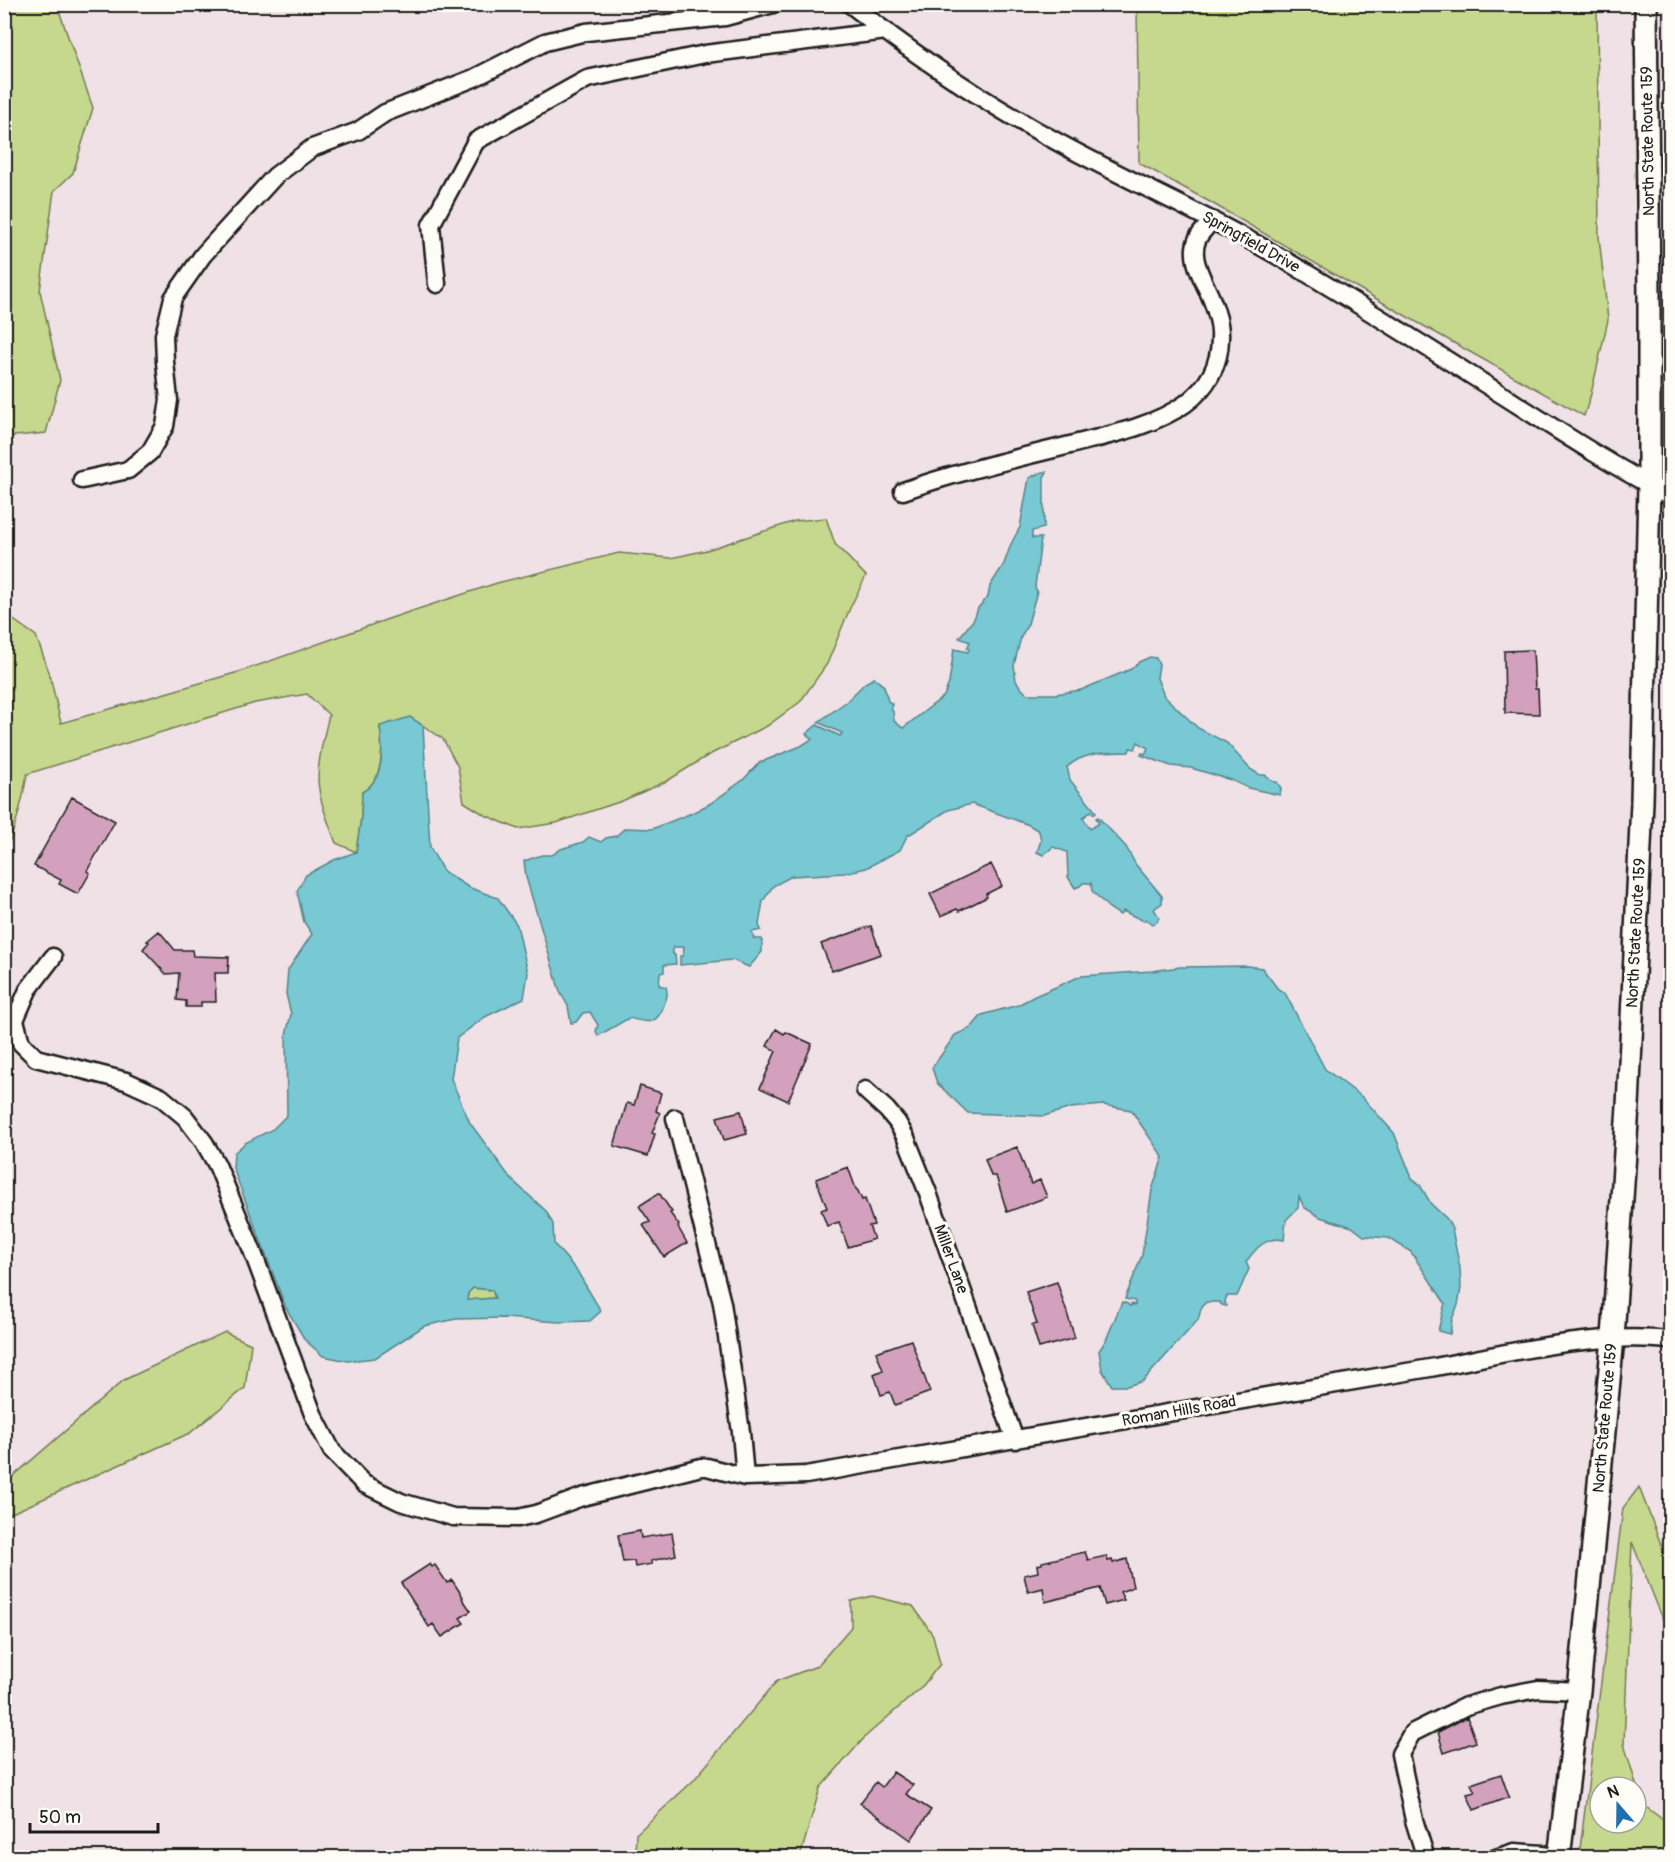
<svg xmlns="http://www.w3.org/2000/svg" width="1675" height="1862" font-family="Pangolin,sans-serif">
<rect width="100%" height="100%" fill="#f0e1e6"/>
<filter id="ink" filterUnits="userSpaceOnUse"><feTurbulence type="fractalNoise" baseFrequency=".0167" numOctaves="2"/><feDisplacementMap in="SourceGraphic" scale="12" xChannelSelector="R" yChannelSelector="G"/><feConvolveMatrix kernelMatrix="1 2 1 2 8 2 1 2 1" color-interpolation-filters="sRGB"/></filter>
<g filter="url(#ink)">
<path fill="#c6d88d" stroke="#717a54" stroke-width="1.5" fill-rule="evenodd" d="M5,4L57,5L93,108L73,173L54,191L40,291L60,380L46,433L5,437Z
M1137,5H1597L1599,237L1608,320L1591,394L1584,416L1406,316L1210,202L1139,163Z
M826,518L835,544L866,576L850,608L827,664L800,702L767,726L707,756L667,781L622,801L556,823L518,829L485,815L464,802L458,767L443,739L410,717L380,727C383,748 384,780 362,792L361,818L356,852L336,843C329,824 319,801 318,780C318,758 324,736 329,715L307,694L255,703L27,774C23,802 15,828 5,854V614L36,636L49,672L61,723L242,671L391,618L497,583L619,553L671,558L707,550L795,521Z
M473,1288L492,1290L495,1298L467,1300L468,1293Z
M225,1332L251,1344L245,1388L190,1433L5,1516V1481L11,1478L124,1380Z
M1639,1487L1670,1568V1637L1632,1542L1624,1744L1642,1804L1670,1825V1857H1579L1623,1508ZM1600,1787H1636V1823H1600Z
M872,1596L913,1606L933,1635L940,1664L921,1688L866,1736L820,1788L800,1857H637L635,1855L636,1834L693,1781L777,1681L817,1666L851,1627V1601Z"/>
<path fill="#78c9d3" stroke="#53848a" stroke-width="1.5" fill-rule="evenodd" d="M1042,472H1047L1044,477V528L1032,531V538H1041L1035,587L1037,591L1028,624L1021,637L1014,665L1016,681L1022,689L1027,694H1055L1081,690L1131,669L1139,662L1150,657L1156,658L1159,665L1157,678L1164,696L1198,728L1227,743L1250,769L1260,775H1265L1274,782H1277L1281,788L1280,795L1248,788L1231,780L1191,768L1171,766L1141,755L1142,753L1145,754L1148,748L1138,742L1135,749L1130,748L1129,752C1106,753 1085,751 1067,767L1070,780L1096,812L1094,814L1091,811L1083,818L1090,829L1099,823L1096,818L1098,817L1126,847L1136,865L1162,896V903L1154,909L1159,917L1157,922L1153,924L1146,919L1144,921L1123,911L1120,915L1109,908L1092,891L1091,883H1083L1080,886L1075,888L1068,877L1067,852L1053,847L1043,855L1037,852L1041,840L1039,831L1029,825L972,804L948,810L907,836L900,850L866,868L844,873L792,876L773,886L763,901L759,925L761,930L752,932L754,939H762V952L749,967L732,960L680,965V956H683L684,947H673V954L675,955L676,964L664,965V972L660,973L659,985L666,987C668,994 667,998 664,1005C657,1026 647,1023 629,1018L598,1036L596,1031L598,1025L590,1012L583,1013L576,1022L571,1023L568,1006L560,992L526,877L524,861L542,855H552L561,849L583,842L589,837L601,842L606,838L616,836L625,828L652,829L692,813L711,803L743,780L759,763L801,746L812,739L806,734L817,725L840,736L842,733L818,722L846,702L865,683L874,678L884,686L888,701L892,704L891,708L893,712L894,721L903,728L944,696L949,683L954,649L968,652L969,649L967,648L970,642L959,638L974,619L978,608L988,597L990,586L1004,564L1011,544L1020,527L1029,478Z
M410,717L423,726L430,847L443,871L468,887L498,898L517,925L528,973L524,998L485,1017L457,1038L451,1079L470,1123L511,1179L546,1211L553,1224L554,1244L577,1271L601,1311L590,1321L559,1322L505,1318L456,1319L424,1326L375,1358L348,1361L323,1356L305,1340L286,1308L233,1168L234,1153L245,1143L273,1129L287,1115L286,1035L291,1014L286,994L288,970L312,934L304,922L297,891L306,875L334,860L356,852L361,818L362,792C385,780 383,748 380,726ZM473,1288L492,1290L495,1298L467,1300L468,1293Z
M1248,966L1262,968L1278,989L1285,993L1325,1069L1362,1097L1394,1133L1412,1178L1420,1185L1431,1204L1447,1219L1452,1229L1460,1268L1461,1288L1458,1305L1452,1319L1450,1334L1438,1331L1445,1303L1411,1252L1389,1238L1364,1236L1352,1227L1320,1217L1305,1208L1299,1197L1298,1208L1286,1220L1284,1240C1266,1236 1256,1248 1246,1262L1249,1269L1237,1296H1227L1225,1301L1226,1306L1222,1305L1219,1302H1206L1201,1309L1198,1320L1143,1381L1127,1386H1112L1102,1370L1099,1351L1106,1340L1122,1302L1128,1304L1129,1306H1131V1304L1135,1305V1301L1125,1299L1142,1255L1152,1190L1163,1157L1131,1110L1103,1105L1071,1108L1044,1116L968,1113L937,1083L932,1068L955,1035L971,1028L982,1015L1018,1005L1035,996L1081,976L1152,971L1180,967Z"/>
<path fill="#d3a1bd" stroke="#1c1c1c" stroke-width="1.5" d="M1533,650L1535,689H1538L1539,714L1505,713L1504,651Z
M72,797L115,821L87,871L90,873L78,894L59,884L61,880L34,866Z
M991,864L1002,886L986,894L987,897L959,911L957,909L941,916L930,894Z
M871,926L881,954L832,971L821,944Z
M159,931L175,950H192L193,956L229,957L228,973H215L216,1002H201V1007H186V1001L177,1000L179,973L166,974L143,949L149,942L147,941Z
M776,1029L784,1034L786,1032L812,1044L788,1101L760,1088L776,1051L767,1046Z
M640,1086L661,1093L656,1111L660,1113L652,1133L655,1134L648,1156L614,1146L627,1103L634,1105Z
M741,1111L747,1134L724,1140L717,1117Z
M1017,1147L1031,1184L1040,1180L1047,1197L1007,1212L996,1176H991L985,1159Z
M848,1167L856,1189L858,1191L862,1200L865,1199L874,1225L869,1226L874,1239L848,1247L839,1222L827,1226L821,1210L827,1208L816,1179Z
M659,1193L672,1212L670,1213L679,1225L678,1227L687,1243L664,1257L643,1225L650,1222L639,1206Z
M1057,1282L1075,1338L1039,1348L1032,1325L1037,1324L1026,1292Z
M911,1340L930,1392L895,1405L890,1392L881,1395L874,1374L883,1370L876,1352Z
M640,1531L641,1538L672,1533L676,1555L651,1561L652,1564L635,1567L634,1561L623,1562L618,1535Z
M1085,1552L1088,1560L1106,1556L1108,1561L1112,1560L1113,1563L1127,1559L1133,1587L1120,1592L1124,1600L1105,1605L1100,1588L1045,1602L1043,1588L1028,1592L1024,1575L1038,1572L1037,1565L1042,1564V1562Z
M430,1564L432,1567L435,1565L447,1583L452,1580L463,1597L462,1598L471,1611L460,1618L464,1623L442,1637L433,1624L429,1627L401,1583Z
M1467,1717L1476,1742L1444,1753L1438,1732Z
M893,1772L913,1785L906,1794L931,1810L911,1840L860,1803L876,1782L882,1787Z
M1501,1774L1509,1797L1474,1810L1467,1794L1475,1792L1471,1784Z"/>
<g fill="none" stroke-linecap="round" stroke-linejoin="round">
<defs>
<path id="minor" d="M850,4C917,57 988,105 1063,145C1133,183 1207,215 1276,255C1358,303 1438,354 1518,405C1568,437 1618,469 1670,496
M437,284L431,225L476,141L587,79L705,54L886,31
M82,480L128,470L150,452L165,426L169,400L165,362L164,335L173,298L203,255L275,176L312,148L358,131L385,113L474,78L545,42L586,32L725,17L773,4
M903,491C957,472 1014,459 1070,445C1108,435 1152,427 1185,404C1207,388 1220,365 1220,338C1221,325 1216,310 1211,298C1204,281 1188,257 1198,238C1201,232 1208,226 1212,220
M53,957L28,990L15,1020L21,1043L36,1058L126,1081L161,1097L185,1117L204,1142L217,1165L252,1250L313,1414L332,1451L364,1484L401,1502L453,1517L518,1518L536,1514L582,1497L701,1467H707L745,1477L806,1475L1430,1368C1509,1353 1590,1332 1670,1340
M865,1090L887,1110L897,1122L906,1138L928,1193L1015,1440
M675,1118L722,1303L741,1432L745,1477
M1426,1858L1414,1820L1400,1754L1412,1733L1466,1706L1501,1696L1538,1689L1579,1691
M1496,1858L1514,1852L1543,1854L1559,1857"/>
<path id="major" d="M1559,1858L1579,1691L1613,1338L1628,1106L1642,802L1649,485V297L1646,4"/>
</defs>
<use href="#minor" stroke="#1c1c1c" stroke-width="21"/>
<use href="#major" stroke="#1c1c1c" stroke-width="26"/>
<use href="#minor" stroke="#fdfcf7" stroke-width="16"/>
<use href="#major" stroke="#fdfcf7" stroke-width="21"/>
</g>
</g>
<g text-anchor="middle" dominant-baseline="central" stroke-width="6" stroke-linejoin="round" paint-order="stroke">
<g font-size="16" fill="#1c1c1c" stroke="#fdfcf7">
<text transform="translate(1648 141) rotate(-91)">North State Route 159</text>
<text transform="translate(1251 242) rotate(29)">Springfield Drive</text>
<text transform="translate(1636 933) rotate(-87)">North State Route 159</text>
<text transform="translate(951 1259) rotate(70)">Miller Lane</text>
<text transform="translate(1179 1411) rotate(-10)">Roman Hills Road</text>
<text transform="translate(1605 1418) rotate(-85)">North State Route 159</text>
</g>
</g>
<rect width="1675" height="1862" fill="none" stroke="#fdfcf7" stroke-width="24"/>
<rect x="12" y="12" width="1651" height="1838" fill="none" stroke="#1c1c1c" stroke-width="2" filter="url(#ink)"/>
<g transform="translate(1618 1805) rotate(340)"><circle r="28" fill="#fdfcf7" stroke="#a3a29f" stroke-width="1.5"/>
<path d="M0-4.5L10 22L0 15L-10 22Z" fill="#1f6fb2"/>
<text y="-9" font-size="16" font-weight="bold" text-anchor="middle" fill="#1c1c1c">N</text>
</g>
<path d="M30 1823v9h128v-9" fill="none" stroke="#1c1c1c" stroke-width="3"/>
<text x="39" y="1823" font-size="18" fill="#1c1c1c" stroke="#fdfcf7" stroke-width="4.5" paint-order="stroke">50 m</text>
</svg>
